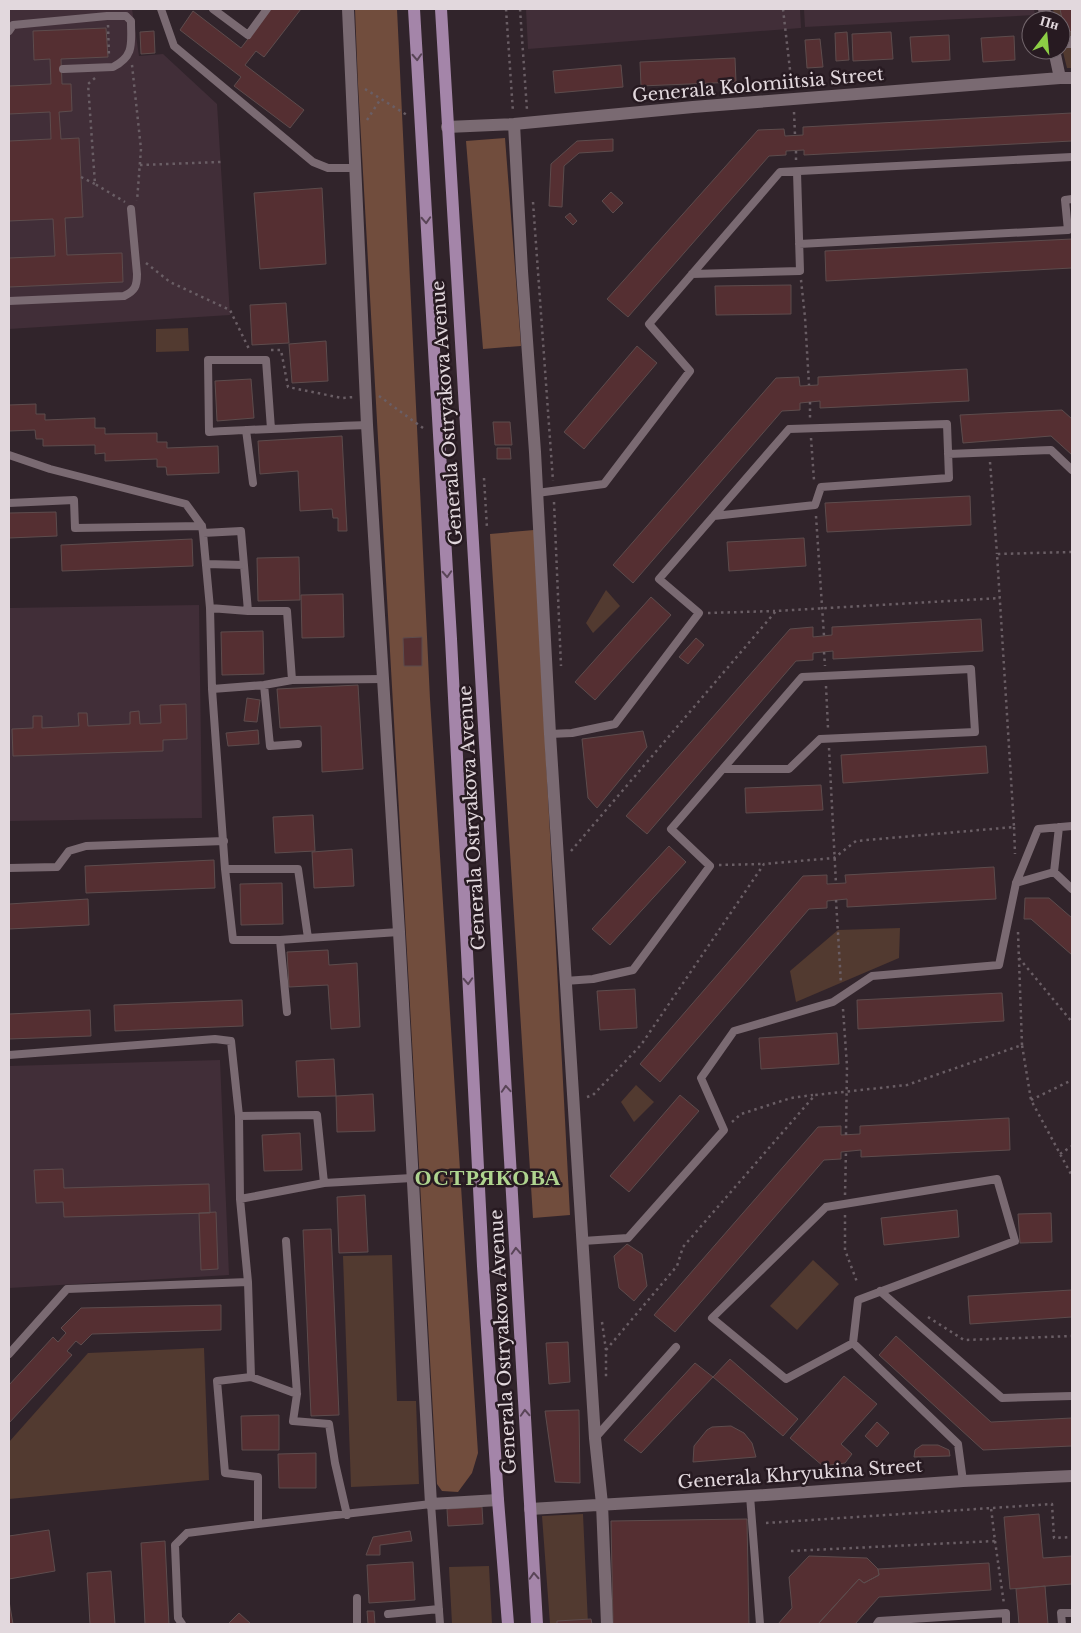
<svg xmlns="http://www.w3.org/2000/svg" width="1081" height="1633" font-family="'Libre Baskerville',serif">
<rect width="100%" height="100%" fill="#31242b"/>
<path fill="#412e38" d="M9,9H132L139,56L163,54L217,104L230,315L9,329Z
M526,9H800L801,28L528,49Z
M804,9H1034L1035,15L805,27Z
M199,605L202,818L9,821V608Z
M220,1060L229,1275L9,1288V1066Z"/>
<path fill="#523a30" d="M1053,9H1072V68H1067L1061,44V20H1055Z
M188,328L189,351L156,352V329Z
M606,590L620,606L593,633L586,623Z
M900,928L899,958L796,1002L790,971L838,930Z
M636,1085L654,1102L634,1122L621,1102Z
M392,1255L397,1401H416L419,1484L351,1487L343,1256Z
M813,1260L839,1284L797,1330L770,1306Z
M204,1348L209,1480L9,1499V1442L88,1353Z
M583,1514L588,1624H550L542,1516Z
M489,1566L492,1624H452L449,1567Z"/>
<path fill="#714d3d" d="M355,9H397L430,699L478,1453L472,1473L458,1492L442,1491L437,1484L358,84Z
M505,138L521,346L483,349L466,141Z
M534,530L570,1215L533,1218L490,534Z"/>
<path fill="#552f32" stroke="#5d4c4d" d="M271,9H301L264,57L256,51L245,65L304,110L290,128L234,86L241,77L180,30L193,11L241,48Z
M1060,9H1072V31L1065,33Z
M106,28L108,57L61,59L62,84H71L72,111L59,112L61,139L79,138L83,217L65,218L67,255L122,253L123,282L9,287V258L55,256L53,219L9,221V141L51,139L50,112L9,114V86L51,84L50,59L34,60L33,31Z
M154,31L155,53L141,54L140,32Z
M847,32L849,60L836,61L835,33Z
M891,32L893,59L853,61L852,34Z
M949,35L950,60L912,62L910,37Z
M1014,36L1015,60L983,62L981,38Z
M820,39L823,67L807,68L805,40Z
M735,58L736,82L641,86L640,62Z
M621,65L623,87L555,93L553,71Z
M1072,113V141L804,155V150L786,151V155L769,156L628,317L607,299L758,130L784,129L785,136L803,135V127Z
M613,139V151L579,153L564,166L562,207L549,206L551,164L577,141Z
M322,188L326,264L260,269L254,193Z
M611,192L623,203L613,213L602,201Z
M570,213L577,221L573,225L565,217Z
M1072,239V268L826,281L825,251Z
M791,285V314L716,315L715,286Z
M286,303L289,343L252,345L250,305Z
M326,341L328,381L292,383L289,344Z
M637,346L657,363L584,449L564,432Z
M967,369L969,401L820,408V401L800,403V410L782,411L633,583L613,565L776,378L799,377L800,386L818,385V377Z
M251,379L254,418L217,421L215,381Z
M36,404V414H45V420L95,418V428H105V434L157,433V442H167V448L218,446L219,473L167,475L166,467H157V459L105,461V453L95,454V445L43,446V439H36L35,430L9,431V405Z
M1062,410L1072,419V455L1051,436L963,443L960,415Z
M493,422H510L512,445H495Z
M342,436L347,531H338V518H333L332,509L300,511L298,471L260,474L258,441Z
M497,448H510L511,459H497Z
M970,496L971,525L827,532L825,503Z
M56,512L57,536L9,538V513Z
M804,538L806,566L729,571L727,542Z
M192,539L193,566L62,571L61,545Z
M299,557L300,600L258,601L257,558Z
M343,594L344,637L302,638L301,595Z
M651,597L671,615L595,700L575,682Z
M981,619L983,651L833,659V651L813,653V660L796,661L647,834L626,816L790,629L813,627V637L832,635V627Z
M263,631L264,674L222,675L221,632Z
M422,637V666H404L403,638Z
M696,638L704,645L688,664L679,657Z
M358,685L363,769L322,772L321,726L280,728L277,689Z
M247,698L260,700L257,722L244,721Z
M186,704L187,739L163,740V751L13,756L12,729L33,728V716H42V728L79,726L78,713H87L88,726L130,724V712L139,711L140,724L161,723L160,705Z
M258,730L259,744L228,746L226,733Z
M643,731L647,747L597,808L588,798L582,739Z
M986,746L988,773L843,783L841,755Z
M821,785L823,810L746,813L745,788Z
M313,815L315,851L275,853L273,817Z
M669,846L686,862L610,945L592,929Z
M352,849L354,886L314,888L312,852Z
M214,860L215,888L86,893L85,866Z
M994,867L996,899L847,907V899L827,901V908L809,909L660,1082L640,1064L803,876L827,875V884L846,883L845,875Z
M282,883L283,924L241,925L240,884Z
M1025,898H1049L1072,918V955L1031,919H1024Z
M88,899L89,925L9,929V904Z
M328,950L329,965L357,963L360,1027L331,1029L328,985L289,987L287,952Z
M635,989L637,1028L600,1030L597,991Z
M1002,993L1004,1021L858,1029L857,1000Z
M242,1000L243,1026L115,1031L114,1005Z
M90,1010L91,1036L9,1039V1014Z
M837,1033L839,1064L761,1069L759,1038Z
M334,1059L336,1096L298,1097L296,1061Z
M373,1094L375,1131L337,1132L336,1096Z
M680,1095L699,1111L629,1192L610,1176Z
M1009,1118L1010,1150L861,1157V1150L841,1152V1159L824,1160L675,1332L654,1315L818,1127L841,1126V1135L860,1134V1126Z
M300,1133L302,1170L264,1171L262,1135Z
M63,1169L64,1188L209,1184L210,1213L64,1217L63,1202L36,1203L34,1170Z
M365,1195L368,1252L339,1253L337,1197Z
M957,1210L959,1237L884,1245L881,1218Z
M216,1212L218,1269L201,1270L199,1213Z
M1051,1213L1052,1242L1020,1243L1018,1214Z
M331,1229L339,1415L311,1416L303,1230Z
M627,1244L642,1254L647,1286L634,1301L619,1288L614,1256Z
M1072,1290V1317L970,1324L968,1296Z
M221,1305V1330L92,1334L81,1345L76,1341L67,1351L72,1355L9,1423V1385L53,1337L58,1342L66,1333L61,1328L81,1308Z
M896,1336L991,1422L1072,1418V1446L983,1450L879,1355Z
M568,1342L570,1382L549,1384L546,1343Z
M730,1359L798,1419L783,1436L713,1377Z
M695,1363L713,1377L641,1453L624,1440Z
M844,1376L877,1404L841,1444L852,1454L845,1463L823,1466L790,1438Z
M579,1410L580,1483L555,1482L545,1411Z
M279,1415V1450H242L241,1416Z
M877,1422L889,1433L877,1447L865,1436Z
M731,1426L744,1433L752,1443L756,1457L693,1462L694,1446L707,1430L712,1427Z
M922,1445H938L949,1450L950,1456L914,1457L915,1450Z
M316,1453V1488H279L278,1454Z
M482,1507L483,1524L448,1526L447,1509Z
M1039,1514L1043,1558L1072,1556V1584L1010,1589L1004,1517Z
M747,1519L749,1624H613L611,1521Z
M49,1530L55,1571L9,1579V1536Z
M410,1531L412,1541L380,1545V1555H366L373,1537Z
M165,1541L169,1624H145L141,1543Z
M809,1556L867,1558L878,1569L879,1575L864,1583L859,1579L818,1624H778L792,1608L789,1577Z
M413,1562L415,1600L369,1603L367,1565Z
M989,1563L991,1590L879,1597L855,1624H818L859,1579L864,1583L879,1575L878,1569Z
M111,1571L115,1624H90L87,1573Z
M1045,1586L1048,1624H1019L1016,1589Z
M9,1601L13,1624H9Z
M367,1611H374L375,1624H368Z
M239,1613L251,1624H228Z
M591,1619L592,1624H557V1621Z"/>
<g fill="none" stroke-linecap="round" stroke-linejoin="round">
<path stroke="#6a5e65" stroke-width="2.5" stroke-dasharray="2.5 4" stroke-linecap="butt" d="M506,9L513,112
M520,9L527,110
M783,9L792,87
M108,25L109,57
M132,65L141,149L137,201
M95,78L88,84L95,184L125,202
M365,89L407,115
M794,112L795,135
M367,120L380,100
M796,151V160
M140,165L221,162
M81,177L95,184
M533,202L553,481
M146,263L170,282L230,310L249,349H251
M801,280L805,317L809,385
M271,350H281L288,387L342,398L354,397
M379,396L423,428
M810,402V418
M811,438L814,480
M990,462L997,554
M484,478L487,528
M554,502L561,666
M816,516L824,636
M708,613L775,611
M824,652L825,666
M826,686L828,728
M829,748L836,884
M1014,827L1015,854
M571,851L776,611L1000,598
M719,865L763,864
M836,900L841,984
M1018,932L1022,1045
M1019,958L1072,1022
M843,1009L847,1066L846,1135
M587,1097L593,1095L641,1045L764,864L834,858L856,841L1014,827L997,554L1072,552
M1031,1100L1072,1080
M732,1122L741,1114L791,1098L813,1095
M1060,1154L1072,1146
M845,1195L846,1151
M845,1215V1250L857,1282
M928,1317L964,1340L1072,1336
M602,1322L606,1350V1379
M606,1350L677,1266L683,1247L815,1095L907,1085L1022,1045L1031,1100L1072,1176
M766,1523L1052,1504L1054,1538L1072,1537
M995,1541L1004,1604
M791,1551L995,1541L991,1508"/>
<path stroke="#7a6a72" stroke-width="8" d="M161,9L174,46L313,162L328,168H355
M213,9L248,35L267,9
M9,31L13,25L107,16H126L131,21C131,43 135,56 113,67L63,69
M799,244L1068,230L1065,200L1072,199
M692,274L800,271L797,172
M9,301L124,296C135,291 137,286 137,274L131,209
M271,429L266,360H208L209,432C262,429 315,427 367,425
M246,430L253,483
M948,454L1051,450L1072,470
M9,455L50,469L186,504L202,526L203,533L210,608L212,689L264,685L292,680L383,679
M537,493L604,484L690,371L649,324L780,172L1072,157
M9,503L74,500L75,528L202,526
M203,533L241,531L248,611L210,608
M206,564L244,565
M248,611H287L292,680
M264,685L270,746L298,744
M212,689L225,869H298L308,938L399,932
M550,734L572,733L615,724L699,613L659,579L789,429L947,424L949,478L821,487L815,505L714,516
M1059,827L1054,872L1072,889
M9,868L57,867L69,851L86,846L224,841
M225,869L233,940H280
M1016,883L1054,872
M565,981L593,979L633,970L710,866L671,829L802,677L971,669L975,732L820,739L789,769H723
M287,1012L280,940L308,938
M9,1055L215,1039L231,1041L239,1116L240,1199L324,1183L412,1178
M239,1116L317,1115L324,1183
M240,1199L248,1282L251,1377
M286,1241L297,1394L293,1421L329,1424L335,1463L347,1515
M583,1241L628,1238L724,1130L701,1078L734,1031L833,1002L872,976L999,965L1016,883L1038,829L1072,826
M880,1291L1002,1398L1072,1396
M853,1343L858,1300L1015,1241L997,1179L826,1207L712,1318L786,1379L853,1343L958,1444L963,1481
M9,1354L67,1289L248,1282
M297,1394L251,1377L217,1381L225,1473L258,1477V1524L431,1504L440,1624
M595,1438L676,1347
M750,1496L760,1624
M357,1598V1624
M388,1614L439,1609
M182,1624L178,1618L175,1545L187,1533L258,1524
M877,1624L879,1621L1006,1613V1624
M1062,1624L1061,1613H1072"/>
<path stroke="#7a6a72" stroke-width="12" d="M348,9L367,425L399,932L431,1504L498,1500
M1044,9L1047,20
M1061,42H1072
M1054,50L1060,78
M514,124L522,271L535,452L550,734L595,1438L602,1504L607,1624
M447,127L514,124L693,107L1060,78H1072
M530,1509L750,1496L963,1481L1072,1476"/>
<path stroke="#a485a9" stroke-width="12" d="M414,9L451,639L483,1266L498,1500L508,1624
M441,9L510,1160L537,1624"/>
</g>
<defs><path id="oneway-chevron" d="M-2-3.5L2.5 0L-2 3.5" fill="none" stroke-width="1.6" stroke-linecap="round" stroke-linejoin="round" transform="scale(1.25)"/></defs>
<g stroke="#594557">
<use href="#oneway-chevron" transform="translate(417 57) rotate(87)"/>
<use href="#oneway-chevron" transform="translate(426 220) rotate(87)"/>
<use href="#oneway-chevron" transform="translate(447 574) rotate(87)"/>
<use href="#oneway-chevron" transform="translate(468 981) rotate(87)"/>
<use href="#oneway-chevron" transform="translate(506 1089) rotate(-94)"/>
<use href="#oneway-chevron" transform="translate(516 1251) rotate(-93)"/>
<use href="#oneway-chevron" transform="translate(525 1413) rotate(-93)"/>
<use href="#oneway-chevron" transform="translate(534 1576) rotate(-93)"/>
</g>
<g text-anchor="middle" dominant-baseline="central" stroke-width="5" stroke-linejoin="round" paint-order="stroke">
<g font-size="18" fill="#e2d8dd" stroke="#271a21">
<text transform="translate(758 85) rotate(-5)">Generala Kolomiitsia Street</text>
<text transform="translate(447 413) rotate(-94)">Generala Ostryakova Avenue</text>
<text transform="translate(472 818) rotate(-93)">Generala Ostryakova Avenue</text>
<text transform="translate(503 1342) rotate(-93)">Generala Ostryakova Avenue</text>
<text transform="translate(800 1474) rotate(-4)">Generala Khryukina Street</text>
</g>
<g font-size="22" font-weight="bold" letter-spacing="1" fill="#afd48f" stroke="#271a21">
<text x="488" y="1177">ОСТРЯКОВА</text>
</g>
</g>
<rect width="1081" height="1633" fill="none" stroke="#e2d8dd" stroke-width="20"/>
<g transform="translate(1046 35) rotate(16)"><circle r="24" fill="#271a21" stroke="#72666c"/>
<path d="M0-4L9 19L0 12L-9 19Z" fill="#8cce45"/>
<text y="-8" font-size="14" font-weight="bold" text-anchor="middle" fill="#e2d8dd">Пн</text>
</g>
</svg>
